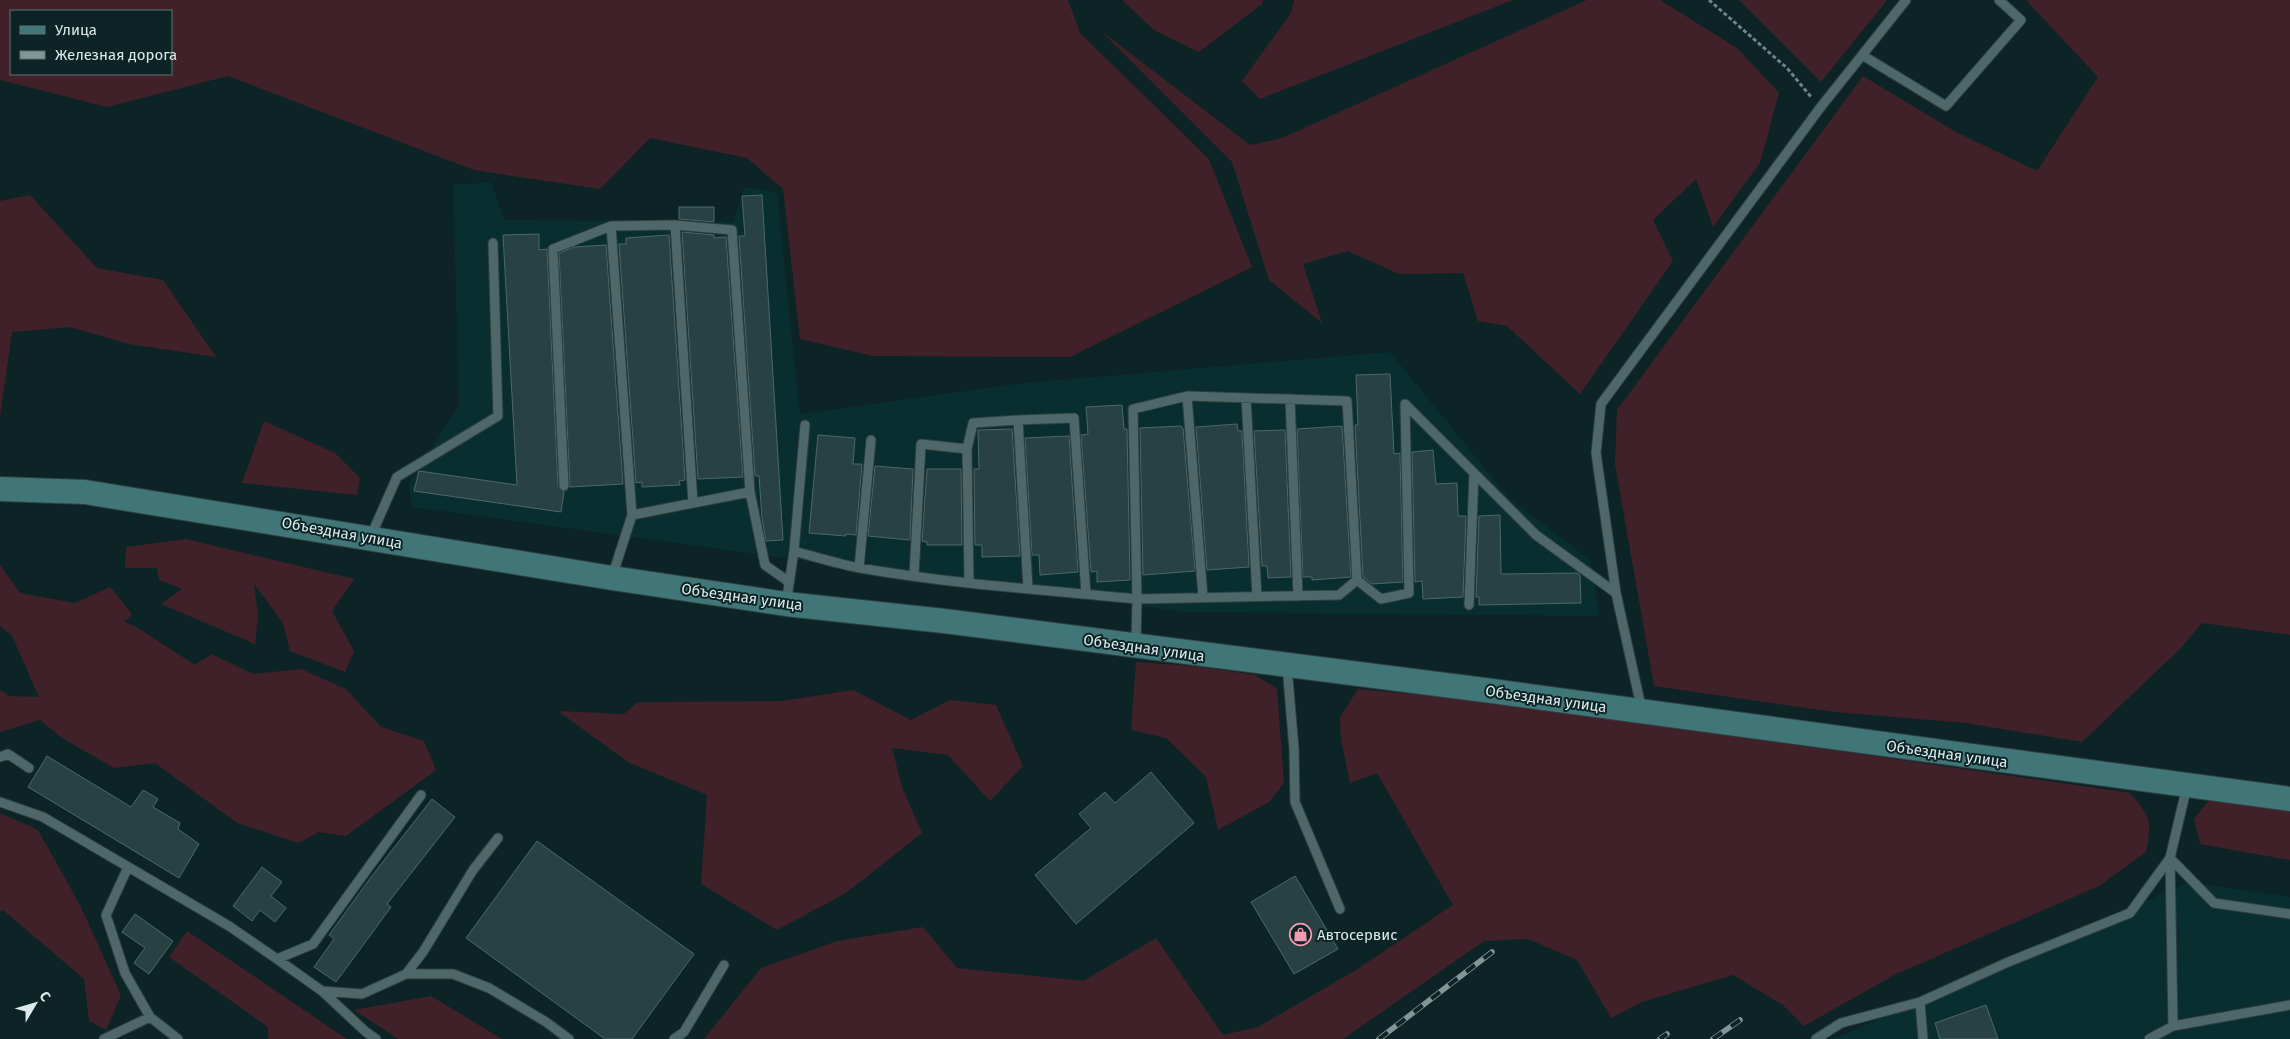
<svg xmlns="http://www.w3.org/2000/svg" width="2290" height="1039" font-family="'Fira Sans',sans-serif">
<rect width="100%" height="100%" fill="#0c2425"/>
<path fill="#092e2f" d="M491,182L504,220L733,222L744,187L777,192L800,414L1024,383L1390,352L1508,497L1591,561L1599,616L1183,612L1028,588L969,583L412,507L409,483L459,406L453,185Z
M2189,882L2290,897V1039H1834Z"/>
<path fill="#412129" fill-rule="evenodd" d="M0,0H1068L1080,33L1209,159L1252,267L1070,357L873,356L800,339L783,189L747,158L650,138L600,189L474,170L228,76L107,107L0,80ZM11,11H171V74H11Z
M1122,0H1263L1262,4L1199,52L1154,30Z
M1294,0H1513L1260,99L1242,81L1291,13Z
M1587,0H1660L1737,48L1779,93L1760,163L1713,227L1696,179L1653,220L1673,261L1580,394L1507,326L1478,321L1463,273L1399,274L1348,251L1303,264L1322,323L1269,280L1232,162L1100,30L1250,145L1282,138Z
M1739,0H1887L1821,82Z
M2026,0H2290V635L2202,623L2180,649L2082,742L1966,723L1834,712L1654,686L1615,464L1617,410L1863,76L1956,132L2037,171L2098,77Z
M30,195L97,268L163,280L216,357L129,344L70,327L12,332L0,417V201Z
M264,421L335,453L360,478L357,495L242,483Z
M186,539L354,579L332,611L354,651L345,672L290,651L283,623L254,584L258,616L255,644L161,604L182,589L159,580L157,568H125L126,547Z
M0,565L20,593L75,603L110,587L132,614L125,622L138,628L195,665L212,654L253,674L301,669L346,689L381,727L424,741L436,770L346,836L319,832L298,843L237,823L155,763L114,768L62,738L40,720L0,732V690L9,696L39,697L12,636L0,626Z
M1136,662L1194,666L1255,675L1277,689L1284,783L1269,802L1218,830L1206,777L1166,738L1131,730Z
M1358,689L1506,703L2130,793C2151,817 2152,821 2146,852L2099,886L1894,975L1804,1026L1783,1005L1733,975L1642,1002L1611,1018L1577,960L1528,939L1484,941L1343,1039H704L761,968L837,941L923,927L957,968L1083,981L1156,938L1223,1035L1258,1027L1356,970L1453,905L1377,773L1350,783L1341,739L1340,717Z
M853,690L911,720L950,700L996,705L1023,766L990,801L948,755L892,748L902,787L922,833L846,893L777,930L701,884L707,795L628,762L558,711L624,714L638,702L782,701Z
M2217,790L2290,803V860L2200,844L2194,819Z
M0,813L38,830L80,905L121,995L106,1030L89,1021L84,979L3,910L0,912Z
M187,931L347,1039H348H268V1027L169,957Z
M431,996L502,1039H398L354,1010Z"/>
<path fill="#284142" stroke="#4e6869" d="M762,195L783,540L766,541L762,518L759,476H755L739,236H745L742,196Z
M679,207H714V222L679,219Z
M682,232L714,235V238L726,237L743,477L698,479Z
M539,234V250L547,249L558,486L564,492L561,512L414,491L419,471L517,485L503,235Z
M669,235L685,480L679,481L680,485L642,487V482L636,483L619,244H626V238Z
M606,245L623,484L570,487L559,253L574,247Z
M1390,374L1394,454L1400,453L1403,582L1372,584L1363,577L1355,425H1358L1356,375Z
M1122,405L1124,429H1127L1130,580L1097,582V571L1091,572L1081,435L1088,434L1086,407Z
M1237,424L1238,431H1242L1249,567L1207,570L1196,427Z
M1181,426L1183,428L1195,571L1143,575L1140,428Z
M1342,426L1351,577L1312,580V577H1303L1297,429Z
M1012,429L1020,556L982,557V545H975L974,469H979L978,430Z
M1285,430L1291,577L1268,578L1267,566H1262L1254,431Z
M818,435L855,438L853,464H862L856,535L846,534V536L809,533Z
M1069,436L1078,572L1040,575L1039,555H1032L1025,438Z
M1433,450L1436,484L1457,483L1458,516H1466L1463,597L1423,599L1422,581L1415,582L1412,452Z
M875,466L913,469L910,540L868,536Z
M927,469H961L962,545H927V542L922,541Z
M1500,515L1501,574L1578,573L1580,575L1581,603L1479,605V597H1476L1479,516Z
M47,756L131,807L143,790L158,799L153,807L180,823L178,829L199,844L179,878L28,787Z
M1151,772L1194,823L1076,924L1035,875L1091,828L1079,814L1105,792L1115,803Z
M432,799L455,817L387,904L391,907L336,982L314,967L334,939L329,935L371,877Z
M537,841L694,954L632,1039H605L466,938Z
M262,867L282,882L271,896L286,908L275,922L260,910L252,921L233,906Z
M1295,876L1338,949L1294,974L1251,902Z
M135,914L173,941L149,974L134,963L145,948L122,932Z
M1986,1005L1998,1039H1940L1935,1023Z"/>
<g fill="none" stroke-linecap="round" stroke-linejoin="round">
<defs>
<path id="lane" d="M1862,55L1946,106L2021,20L1999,0
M1246,398L1257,596
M1290,399L1298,596
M1405,404L1536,535L1616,593
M1018,420L1074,418L1086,594
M967,449L973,423L1018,420L1028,588
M564,486L553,249L611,226
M750,492L765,565L789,582
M632,515L611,226L675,225
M370,538L397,477L498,416L493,243
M794,551L805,425
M859,568L871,440
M914,576L921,444L967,449L969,583
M612,577L632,515L750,492L732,230L675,225L693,503
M1357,580L1381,599L1409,593L1405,404
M786,604L794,551C816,557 838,564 860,568C952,584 1045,590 1137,599L1133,409L1187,396L1203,597
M1469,605L1474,473
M1136,643L1137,599L1339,595L1357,580L1347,401L1187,396
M1287,666L1294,749L1295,802L1340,909
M1642,711L1616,593L1596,453L1601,404L1820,108L1906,0
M0,757L8,754L29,768
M0,802L43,817L229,926L277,959L313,944L421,795
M2170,858L2173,1026
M2170,858L2214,903L2290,914
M128,867L106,915L125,973L150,1017L178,1039
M277,959L322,991L362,994L406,974L423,952L473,870L498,838
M406,974H453L489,988L546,1022L569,1039
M322,991L366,1032L376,1039
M104,1039L150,1017
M674,1039L684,1032L724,965
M1816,1039L1841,1023L1920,1002
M1923,1039L1920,1002L2006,963L2130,913L2170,858L2187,786
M2149,1039L2173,1026L2290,1005"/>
<path id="secondary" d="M0,489L85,492L612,578L786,604L944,621L1492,691L2290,799"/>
</defs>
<use href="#lane" stroke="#303e3f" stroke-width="11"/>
<use href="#secondary" stroke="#303e3f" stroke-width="26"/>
<path stroke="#728586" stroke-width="3" stroke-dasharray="4 2.5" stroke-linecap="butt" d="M1709,0L1787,68L1812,98"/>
<use href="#lane" stroke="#4e6869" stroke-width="9"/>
<use href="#secondary" stroke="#407678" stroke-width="24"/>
<defs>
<path id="rail" d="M1379,1039L1492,952
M1660,1039L1667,1034
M1713,1039L1740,1020"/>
</defs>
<use href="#rail" stroke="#839697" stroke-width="5.5"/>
<use href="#rail" stroke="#0c2425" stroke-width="4" stroke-dasharray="11" stroke-linecap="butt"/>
</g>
<defs>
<symbol id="shop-ring" viewBox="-11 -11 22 22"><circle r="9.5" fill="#0c2425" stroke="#f29aaf" stroke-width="1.5"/><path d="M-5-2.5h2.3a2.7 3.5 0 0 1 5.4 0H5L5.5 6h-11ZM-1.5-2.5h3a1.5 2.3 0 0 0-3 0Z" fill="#f29aaf"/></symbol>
</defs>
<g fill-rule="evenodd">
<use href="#shop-ring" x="1288" y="922" width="25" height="25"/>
</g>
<g text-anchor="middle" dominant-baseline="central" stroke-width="4" stroke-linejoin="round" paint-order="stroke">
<g font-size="15" fill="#dceaeb" stroke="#0c2425">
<text transform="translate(342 533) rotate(10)">Объездная улица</text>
<text transform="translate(742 597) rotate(8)">Объездная улица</text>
<text transform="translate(1144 648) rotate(8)">Объездная улица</text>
<text transform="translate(1546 699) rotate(8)">Объездная улица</text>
<text transform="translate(1947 754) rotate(8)">Объездная улица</text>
</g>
<g font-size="15" fill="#dceaeb" stroke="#0c2425" text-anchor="start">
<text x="1317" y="935">Автосервис</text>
</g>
</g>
<rect x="10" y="10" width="162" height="65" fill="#0c2425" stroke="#5f7374"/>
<rect x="20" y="26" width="25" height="8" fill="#407678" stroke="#5f7374"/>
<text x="55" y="35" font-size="15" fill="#dceaeb">Улица</text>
<rect x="20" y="51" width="25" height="8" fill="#839697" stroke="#5f7374"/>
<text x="55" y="60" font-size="15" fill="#dceaeb">Железная дорога</text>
<g transform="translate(35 1004) rotate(52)" stroke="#0c2425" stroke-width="4" paint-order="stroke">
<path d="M0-4L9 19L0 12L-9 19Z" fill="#dceaeb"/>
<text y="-8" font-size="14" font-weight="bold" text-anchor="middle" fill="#dceaeb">С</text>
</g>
</svg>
